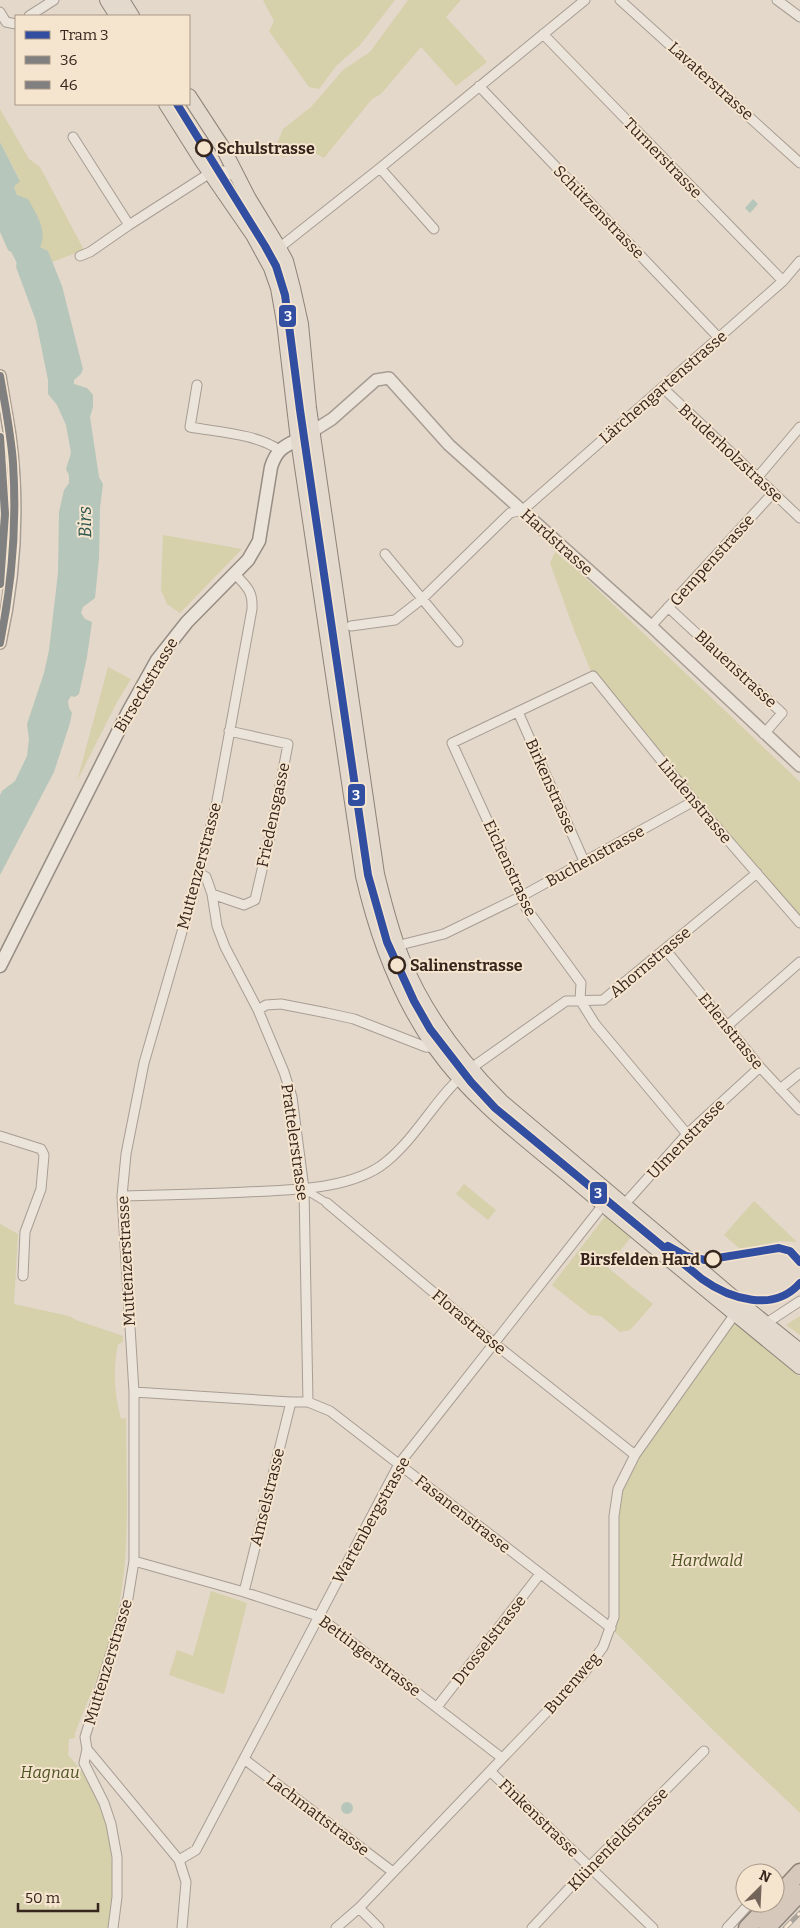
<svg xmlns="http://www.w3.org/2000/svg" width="800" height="1928" font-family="Bitter,serif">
<rect width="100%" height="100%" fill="#e3d8c9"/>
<path fill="#d6d0ab" d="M263,0H395L360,45L336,66L319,89L309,87L269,31L274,21Z
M408,0H461L446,17L487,62L456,86L421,47L381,94L372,99L324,158L301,146L285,157L277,155L276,146L283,129L311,107L343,70L370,52Z
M0,109L29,159L40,167L84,250L52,262L48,251L40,247L17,195L14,187L20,180L0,142Z
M163,535L242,549L180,613L167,604L161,590Z
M555,552L580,573L800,782V923L593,676L574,630L550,563Z
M108,667L131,679L117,702L77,781Z
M464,1184L496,1210L488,1220L456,1194Z
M754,1201L797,1242L781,1241L740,1249L724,1235Z
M607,1214L632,1236L607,1267L653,1304L630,1330L620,1332L601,1316L590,1315L552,1285Z
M0,1224L18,1234L14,1304L69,1316L76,1320L123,1336V1342L118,1344C113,1369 114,1394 121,1419L126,1418C126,1483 131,1548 118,1611C110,1653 90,1694 75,1733V1738L69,1739L68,1755C77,1765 85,1774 91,1786C114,1828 116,1881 109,1928H0Z
M800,1316V1335L786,1325Z
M732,1317L800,1377V1813L713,1730L611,1628L614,1516L632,1460Z
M211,1591L247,1603L224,1694L169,1675L177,1650L193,1656Z"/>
<path fill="#b6c6ba" d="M0,142L20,181L14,187L17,195L28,199C36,214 48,230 40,247L48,251L62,286L83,369L81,374L74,380V384L87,388L93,395V407L90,417L99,477L103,484L100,508L99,558L95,598L83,607L81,613L85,619L92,622L87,657L79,694L75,697L71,696L68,701L69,708L72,713L70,723L54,772L0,875V795L2,791L15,781L27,756L29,739L27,724L44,673L49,650L58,573L59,512L64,490L69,483V475L66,469L71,453L66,425L57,405L48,394V380L36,321L16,267L17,262L29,255L26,251L14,254L8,250L0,232Z
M753,199L758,204L750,213L745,208Z
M341 1808a6 6 0 1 1 12 0a6 6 0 1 1-12 0Z"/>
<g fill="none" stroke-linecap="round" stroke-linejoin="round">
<path stroke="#b6c6ba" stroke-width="19" d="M0,208L36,280"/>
<defs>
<path id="pedestrian" d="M304,1189L327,1203"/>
<path id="minor" d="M620,0L800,163
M777,0L800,17
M0,12L6,22L16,24
M29,16L54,0
M543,34L783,281
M479,86L719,338
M73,137L129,225L210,173C221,168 226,171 236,177
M380,168L434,229
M279,248L380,168L585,0
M80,256L90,252L129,225
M197,385L190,427C217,432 257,434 279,450
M663,388L800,518
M0,438L10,437
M757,478L800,427
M385,554L458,642
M668,607L782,713L764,734
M351,626L395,620L422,599L510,513L523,510L783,281L800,261
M651,626L773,493
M518,712L584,861
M199,873L206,877L212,894L217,926L225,947L258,1010L284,1072L292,1097L304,1189L308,1402
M212,894L244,905L255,900L274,818L288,744L229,731
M392,947L444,934L522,896L694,801
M665,949L760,1067L800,1110
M258,1010L266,1005L281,1004L327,1013L354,1019L426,1047L437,1048
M727,1026L800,962
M780,1089L800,1073
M687,1134L595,1024L580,1000L581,983L526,908L522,896L452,743L593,676L694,801L800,923
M0,1136L41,1149L44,1155L41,1189L25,1232L23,1276
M122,1196C164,1195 206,1194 247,1192C289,1190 352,1190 386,1162C419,1135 437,1095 470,1069L566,1001L603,1000L757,873
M327,1203L495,1344L635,1455
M622,1207L687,1134L760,1067
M762,1326L800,1301
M134,1392L291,1402H308L330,1411L611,1628
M134,1561L244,1592L318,1616L502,1758
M244,1592L291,1402
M437,1707L540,1574
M87,1749L84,1763L104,1803L111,1824L117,1857V1897L113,1928
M244,1759L393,1872
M490,1771L653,1928
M179,1860L196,1850L399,1464L603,1205
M359,1908L379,1928
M182,1928L186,1882L179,1860L87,1749L85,1737L128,1598L134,1561V1392L122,1196L126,1154L144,1063L199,873L217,801L252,609C253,591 247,587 235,574
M336,1928L359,1908L584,1673L603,1647L614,1617V1516L618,1489L635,1455L737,1311
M532,1928L590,1866L704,1751
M727,1928L750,1903"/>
<path id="tertiary" d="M0,376C3,396 7,416 10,436C19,504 15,576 0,643
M313,431L332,419L376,380L389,378L449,445L651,626L800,766"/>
<path id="secondary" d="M0,966L128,712L157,660L187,622L248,560L259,541L271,467C278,445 288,446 306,435"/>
<path id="primary" d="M107,0L117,16
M122,0L132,16
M189,96L223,148L248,197L279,248L286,261L293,288L301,324L309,408L377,874C384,902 391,931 402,958C424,1013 459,1059 501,1101L733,1297L800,1351
M166,104L202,161L253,235L271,268L278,288L284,322L298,440L363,876C377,937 399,997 436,1049C472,1100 525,1139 573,1179C648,1242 724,1305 800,1367"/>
<path id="motorway" d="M775,1899L800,1872
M747,1928L771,1903
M767,1928L800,1893"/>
</defs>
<use href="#pedestrian" stroke="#a89d93" stroke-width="9"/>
<use href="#minor" stroke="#a89d93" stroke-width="11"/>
<use href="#tertiary" stroke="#a89d93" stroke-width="14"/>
<use href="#secondary" stroke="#978d83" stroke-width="15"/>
<use href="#primary" stroke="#8d8379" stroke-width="16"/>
<use href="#motorway" stroke="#8d8379" stroke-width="19"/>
<use href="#pedestrian" stroke="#ebe4db" stroke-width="7"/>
<use href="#minor" stroke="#ebe4db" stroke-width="9"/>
<use href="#tertiary" stroke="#ebe4db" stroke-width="11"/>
<use href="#secondary" stroke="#ebe4db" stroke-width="12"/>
<use href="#primary" stroke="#e3d9cc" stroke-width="14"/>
<use href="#motorway" stroke="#d6c8ba" stroke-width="16"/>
<defs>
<path id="rail" d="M785,1928L800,1913"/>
</defs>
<use href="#rail" stroke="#aaa39c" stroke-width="5"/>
<use href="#rail" stroke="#f5e4ce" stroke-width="3" stroke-dasharray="9" stroke-linecap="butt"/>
<defs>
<path id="bus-1" d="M0,376C5,405 11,434 13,463C17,524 12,584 0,643"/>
<path id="bus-2" d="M0,437L5,514L0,584"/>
</defs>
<use href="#bus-1" stroke="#f5e4ce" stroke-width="11"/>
<use href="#bus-2" stroke="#f5e4ce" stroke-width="11"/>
<use href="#bus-1" stroke="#808080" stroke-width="8"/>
<use href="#bus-2" stroke="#808080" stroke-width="8"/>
<defs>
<path id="tram-1" d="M177,104L265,246L276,266L285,295L300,410L368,875L387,942L414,1001L430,1029L471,1082L495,1108L702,1279C730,1299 774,1313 800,1283
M668,1246L686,1256L705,1260L779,1248L790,1251L800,1262"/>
</defs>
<use href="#tram-1" stroke="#f5e4ce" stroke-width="11"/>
<use href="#tram-1" stroke="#324ea1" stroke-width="8"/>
</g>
<g fill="#f5e4ce" stroke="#35251c" stroke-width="2.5">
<circle cx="204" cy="148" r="8"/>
<circle cx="397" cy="965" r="8"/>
<circle cx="713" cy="1259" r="8"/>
</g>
<g text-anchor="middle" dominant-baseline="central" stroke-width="4" stroke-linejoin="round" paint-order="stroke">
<g font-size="16" fill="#35251c" stroke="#f5e4ce">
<text transform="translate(711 81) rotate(42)">Lavaterstrasse</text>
<text transform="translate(663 158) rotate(46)">Turnerstrasse</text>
<text transform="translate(599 212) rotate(46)">Schützenstrasse</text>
<text transform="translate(663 387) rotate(-41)">Lärchengartenstrasse</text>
<text transform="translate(731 453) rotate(43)">Bruderholzstrasse</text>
<text transform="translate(557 542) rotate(42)">Hardstrasse</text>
<text transform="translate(712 560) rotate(-48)">Gempenstrasse</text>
<text transform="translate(736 669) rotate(43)">Blauenstrasse</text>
<text transform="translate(146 685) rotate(-59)">Birseckstrasse</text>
<text transform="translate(551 786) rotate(66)">Birkenstrasse</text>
<text transform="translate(695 801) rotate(50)">Lindenstrasse</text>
<text transform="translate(273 815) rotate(-78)">Friedensgasse</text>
<text transform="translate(595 856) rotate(-29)">Buchenstrasse</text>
<text transform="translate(199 866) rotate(-75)">Muttenzerstrasse</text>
<text transform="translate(510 868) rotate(65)">Eichenstrasse</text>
<text transform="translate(650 962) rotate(-40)">Ahornstrasse</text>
<text transform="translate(731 1031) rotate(51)">Erlenstrasse</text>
<text transform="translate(686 1139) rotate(-46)">Ulmenstrasse</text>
<text transform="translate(295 1142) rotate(82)">Prattelerstrasse</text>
<text transform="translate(126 1261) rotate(-93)">Muttenzerstrasse</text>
<text transform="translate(469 1322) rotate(40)">Florastrasse</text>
<text transform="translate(267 1497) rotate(-76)">Amselstrasse</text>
<text transform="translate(463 1514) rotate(38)">Fasanenstrasse</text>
<text transform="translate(371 1520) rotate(-61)">Wartenbergstrasse</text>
<text transform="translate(489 1640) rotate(-52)">Drosselstrasse</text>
<text transform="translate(370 1656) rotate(37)">Bettingerstrasse</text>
<text transform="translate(108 1662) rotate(-73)">Muttenzerstrasse</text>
<text transform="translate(572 1683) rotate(-49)">Burenweg</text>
<text transform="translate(318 1815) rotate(37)">Lachmattstrasse</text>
<text transform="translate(539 1818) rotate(44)">Finkenstrasse</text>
<text transform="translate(618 1839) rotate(-46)">Klünenfeldstrasse</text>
</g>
<g font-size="16" font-weight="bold" fill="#35251c" stroke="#f5e4ce" text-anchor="start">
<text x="217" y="148">Schulstrasse</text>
<text x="410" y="965">Salinenstrasse</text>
<text x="700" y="1259" text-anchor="end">Birsfelden Hard</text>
</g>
<g font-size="16" font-style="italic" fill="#4d5222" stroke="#f5e4ce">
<text x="707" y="1560">Hardwald</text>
<text x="50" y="1772">Hagnau</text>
</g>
<g font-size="18" font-style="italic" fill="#2b554d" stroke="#f5e4ce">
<text transform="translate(85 522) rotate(-91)">Birs</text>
</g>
</g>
<g stroke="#f5e4ce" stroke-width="2">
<rect x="278" y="304" width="19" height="24" rx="5" fill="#324ea1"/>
<rect x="347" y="783" width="19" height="24" rx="5" fill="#324ea1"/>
<rect x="589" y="1181" width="19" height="24" rx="5" fill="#324ea1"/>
</g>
<g font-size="14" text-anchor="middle" font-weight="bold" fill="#fff">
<text x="288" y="321">3</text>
<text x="356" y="800">3</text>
<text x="598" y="1198">3</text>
</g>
<rect x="15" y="15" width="175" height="90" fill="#f5e4ce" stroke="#a89887"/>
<rect x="25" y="31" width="25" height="8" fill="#324ea1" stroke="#a89887"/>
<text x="60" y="40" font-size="15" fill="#35251c">Tram 3</text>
<rect x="25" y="56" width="25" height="8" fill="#808080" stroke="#a89887"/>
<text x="60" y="65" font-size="15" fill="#35251c">36</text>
<rect x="25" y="81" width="25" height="8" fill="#808080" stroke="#a89887"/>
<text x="60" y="90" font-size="15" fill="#35251c">46</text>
<g transform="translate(760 1888) rotate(24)"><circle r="24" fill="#f5e4ce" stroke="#a89887"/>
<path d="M0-4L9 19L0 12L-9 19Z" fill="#726459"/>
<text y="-8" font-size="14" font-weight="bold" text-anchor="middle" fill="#35251c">N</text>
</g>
<path d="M18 1903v8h80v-8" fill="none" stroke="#35251c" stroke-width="2.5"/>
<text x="25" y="1903" font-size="15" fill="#35251c" stroke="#f5e4ce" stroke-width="4" paint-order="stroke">50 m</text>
</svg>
